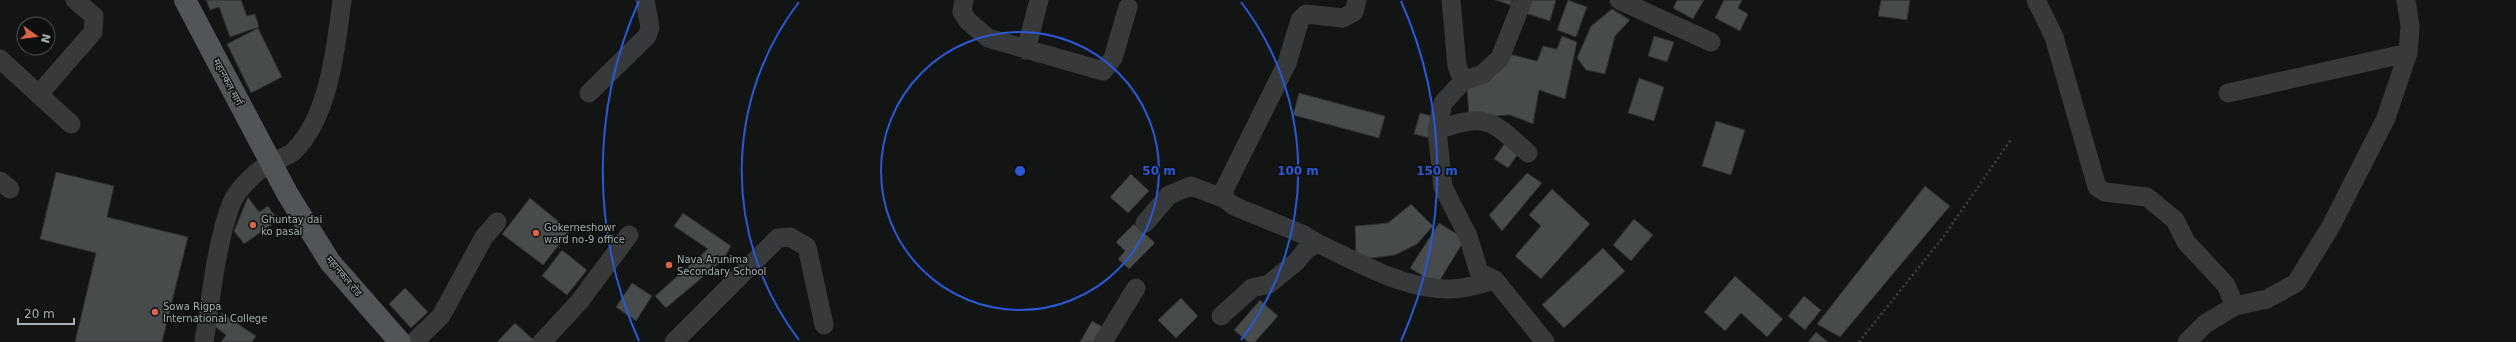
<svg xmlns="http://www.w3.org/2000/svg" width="2516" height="342" font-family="'DejaVu Sans','Noto Sans Devanagari',sans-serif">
<rect width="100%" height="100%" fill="#131414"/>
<path fill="#474b4c" stroke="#2d2f30" d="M206,0H241L247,16L255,14L259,27L230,37L219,7L210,10Z
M1495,0H1512L1511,5Z
M1529,0H1556L1550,21L1525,13Z
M1568,0L1587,7L1576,37L1557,30Z
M1677,0H1704L1693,19L1673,8Z
M1724,0H1742L1738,8L1748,14L1740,31L1715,18Z
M1881,0H1910L1907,20L1878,16Z
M1612,9L1630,20L1615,36L1605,74L1586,70L1577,58L1591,26Z
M258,28L282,77L251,93L227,44Z
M1562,36L1577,42L1565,99L1539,90L1533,124L1510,115L1469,118L1467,88L1505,53L1537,61L1543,46L1557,49Z
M1654,36L1674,42L1667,62L1648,56Z
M1639,78L1664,87L1654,121L1628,113Z
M1299,93L1385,116L1379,138L1293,115Z
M1420,113L1440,118L1434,139L1414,134Z
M1716,121L1745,130L1731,175L1702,166Z
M1507,140L1521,150L1508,168L1494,159Z
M56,172L114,186L107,217L188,237L162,342H75L96,253L40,239Z
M1527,173L1542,183L1502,231L1489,215Z
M1131,174L1149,191L1128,213L1110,197Z
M1925,186L1950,206L1840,337L1817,324Z
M1552,189L1590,224L1541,279L1515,256L1541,226L1529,215Z
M248,197L259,212L268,206L278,220L244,244L234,231Z
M530,198L570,231L543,265L502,234Z
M1411,204L1433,226L1417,244L1395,255L1356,260L1355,226L1388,223Z
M683,213L731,246L723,260L666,308L655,296L708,249L674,226Z
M1634,219L1653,235L1631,261L1613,245Z
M1439,223L1465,239L1437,285L1410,268Z
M1134,224L1155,243L1129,269L1118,259L1125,251L1116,242Z
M1603,248L1625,271L1564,328L1542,305Z
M562,250L587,270L567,295L542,276Z
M1735,276L1783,319L1767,337L1741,313L1725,331L1704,312Z
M632,283L652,296L636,321L616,307Z
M405,288L428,312L411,328L389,304Z
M1804,296L1821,310L1805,330L1788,316Z
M1181,298L1198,316L1176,338L1158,320Z
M1260,300L1278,316L1255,342H1248L1234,330Z
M222,313L256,336L252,342H221L226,335L213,325Z
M1092,321L1106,329L1098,342H1080Z
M515,323L536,342H497Z
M1816,332L1828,342H1808Z"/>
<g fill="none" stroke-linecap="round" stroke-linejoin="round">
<path stroke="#3d4042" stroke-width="2.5" stroke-dasharray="2 3" stroke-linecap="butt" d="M1859,342L1944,236L2012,138"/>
<path stroke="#37393b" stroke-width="19" d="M964,0L962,12L968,21L988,38L1103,71L1113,58L1128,7
M1451,0L1457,66L1463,81
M1523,0L1500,58L1483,74L1463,81L1443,103L1437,130L1443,187L1468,236L1479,272L1495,280L1545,342
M1619,0L1711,42
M2036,0L2054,37L2097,187L2105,192L2147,197L2175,220L2186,242L2226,285L2235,306
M1026,50L1039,0
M0,59L71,124
M589,93L647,36L650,28L645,0
M2228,93L2408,53
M39,94L93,32L94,16L75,0
M1437,130C1487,113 1490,119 1528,153
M0,181L10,189
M1145,223L1169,195L1191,186L1225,199
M1317,243L1302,234L1234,206L1225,199L1224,190L1287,63L1300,20L1306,14L1343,18L1354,12L1357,0
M1221,316L1252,288L1269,284L1296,262L1306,250L1317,243C1360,263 1413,295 1462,288C1473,286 1484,283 1495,280
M204,342C211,299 216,242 232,202C239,187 258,169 273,162C279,159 289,156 294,151C329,117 336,47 342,0
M414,342L441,316L484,237L497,222
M542,342L579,302L629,235
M674,342L778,238L790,237L807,247L824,325
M1103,342L1136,288
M2187,342L2205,324L2235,306L2267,299L2296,283L2331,226L2386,118L2408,53L2410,26L2406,0"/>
<path stroke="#515557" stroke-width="22" d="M185,0L287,193L330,262L400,342"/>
</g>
<g fill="none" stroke="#2b58d4" stroke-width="2">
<circle cx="1020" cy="171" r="139"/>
<path d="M799 340A278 278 0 0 1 799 2M1241 2A278 278 0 0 1 1241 340"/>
<path d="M639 341A417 417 0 0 1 639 1M1401 1A417 417 0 0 1 1401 341"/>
</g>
<g fill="#da6546" stroke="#0e0f0f" stroke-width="1.5">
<circle cx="253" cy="225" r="4"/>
<circle cx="536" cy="233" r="4"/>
<circle cx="669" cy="265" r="4"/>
<circle cx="155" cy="312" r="4"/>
</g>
<g text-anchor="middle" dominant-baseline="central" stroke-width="3" stroke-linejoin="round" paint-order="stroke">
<g font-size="10" fill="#a6b0b3" stroke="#0e0f0f">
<text transform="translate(228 82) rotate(62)">महानकल मार्ग</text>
<text transform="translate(344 276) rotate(50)">महानकल रोड</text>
</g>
<g font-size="10" fill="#a6b0b3" stroke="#0e0f0f" text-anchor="start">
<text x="261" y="219">Ghuntay dai<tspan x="261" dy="12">ko pasal</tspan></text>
<text x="544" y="227">Gokerneshowr<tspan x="544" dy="12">ward no-9 office</tspan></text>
<text x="677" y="259">Nava Arunima<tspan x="677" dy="12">Secondary School</tspan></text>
<text x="163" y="306">Sowa Rigpa<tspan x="163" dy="12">International College</tspan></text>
</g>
</g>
<circle cx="1020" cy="171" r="6" fill="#2b58d4" stroke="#0e0f0f" stroke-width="2"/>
<g font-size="12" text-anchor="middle" font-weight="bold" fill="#2b58d4" stroke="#0e0f0f" stroke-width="3" stroke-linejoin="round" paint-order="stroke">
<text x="1159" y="175">50 m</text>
<text x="1298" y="175">100 m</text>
<text x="1437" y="175">150 m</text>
</g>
<g transform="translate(36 36) rotate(104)"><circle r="19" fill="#0e0f0f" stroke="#4b4f51"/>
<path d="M0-3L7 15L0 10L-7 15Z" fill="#da6546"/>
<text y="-6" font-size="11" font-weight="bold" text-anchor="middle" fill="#a6b0b3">N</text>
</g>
<path d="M18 318v6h56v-6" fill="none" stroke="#a6b0b3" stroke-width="2"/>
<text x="24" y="318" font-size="12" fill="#a6b0b3" stroke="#0e0f0f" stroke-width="3" paint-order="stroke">20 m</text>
</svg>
